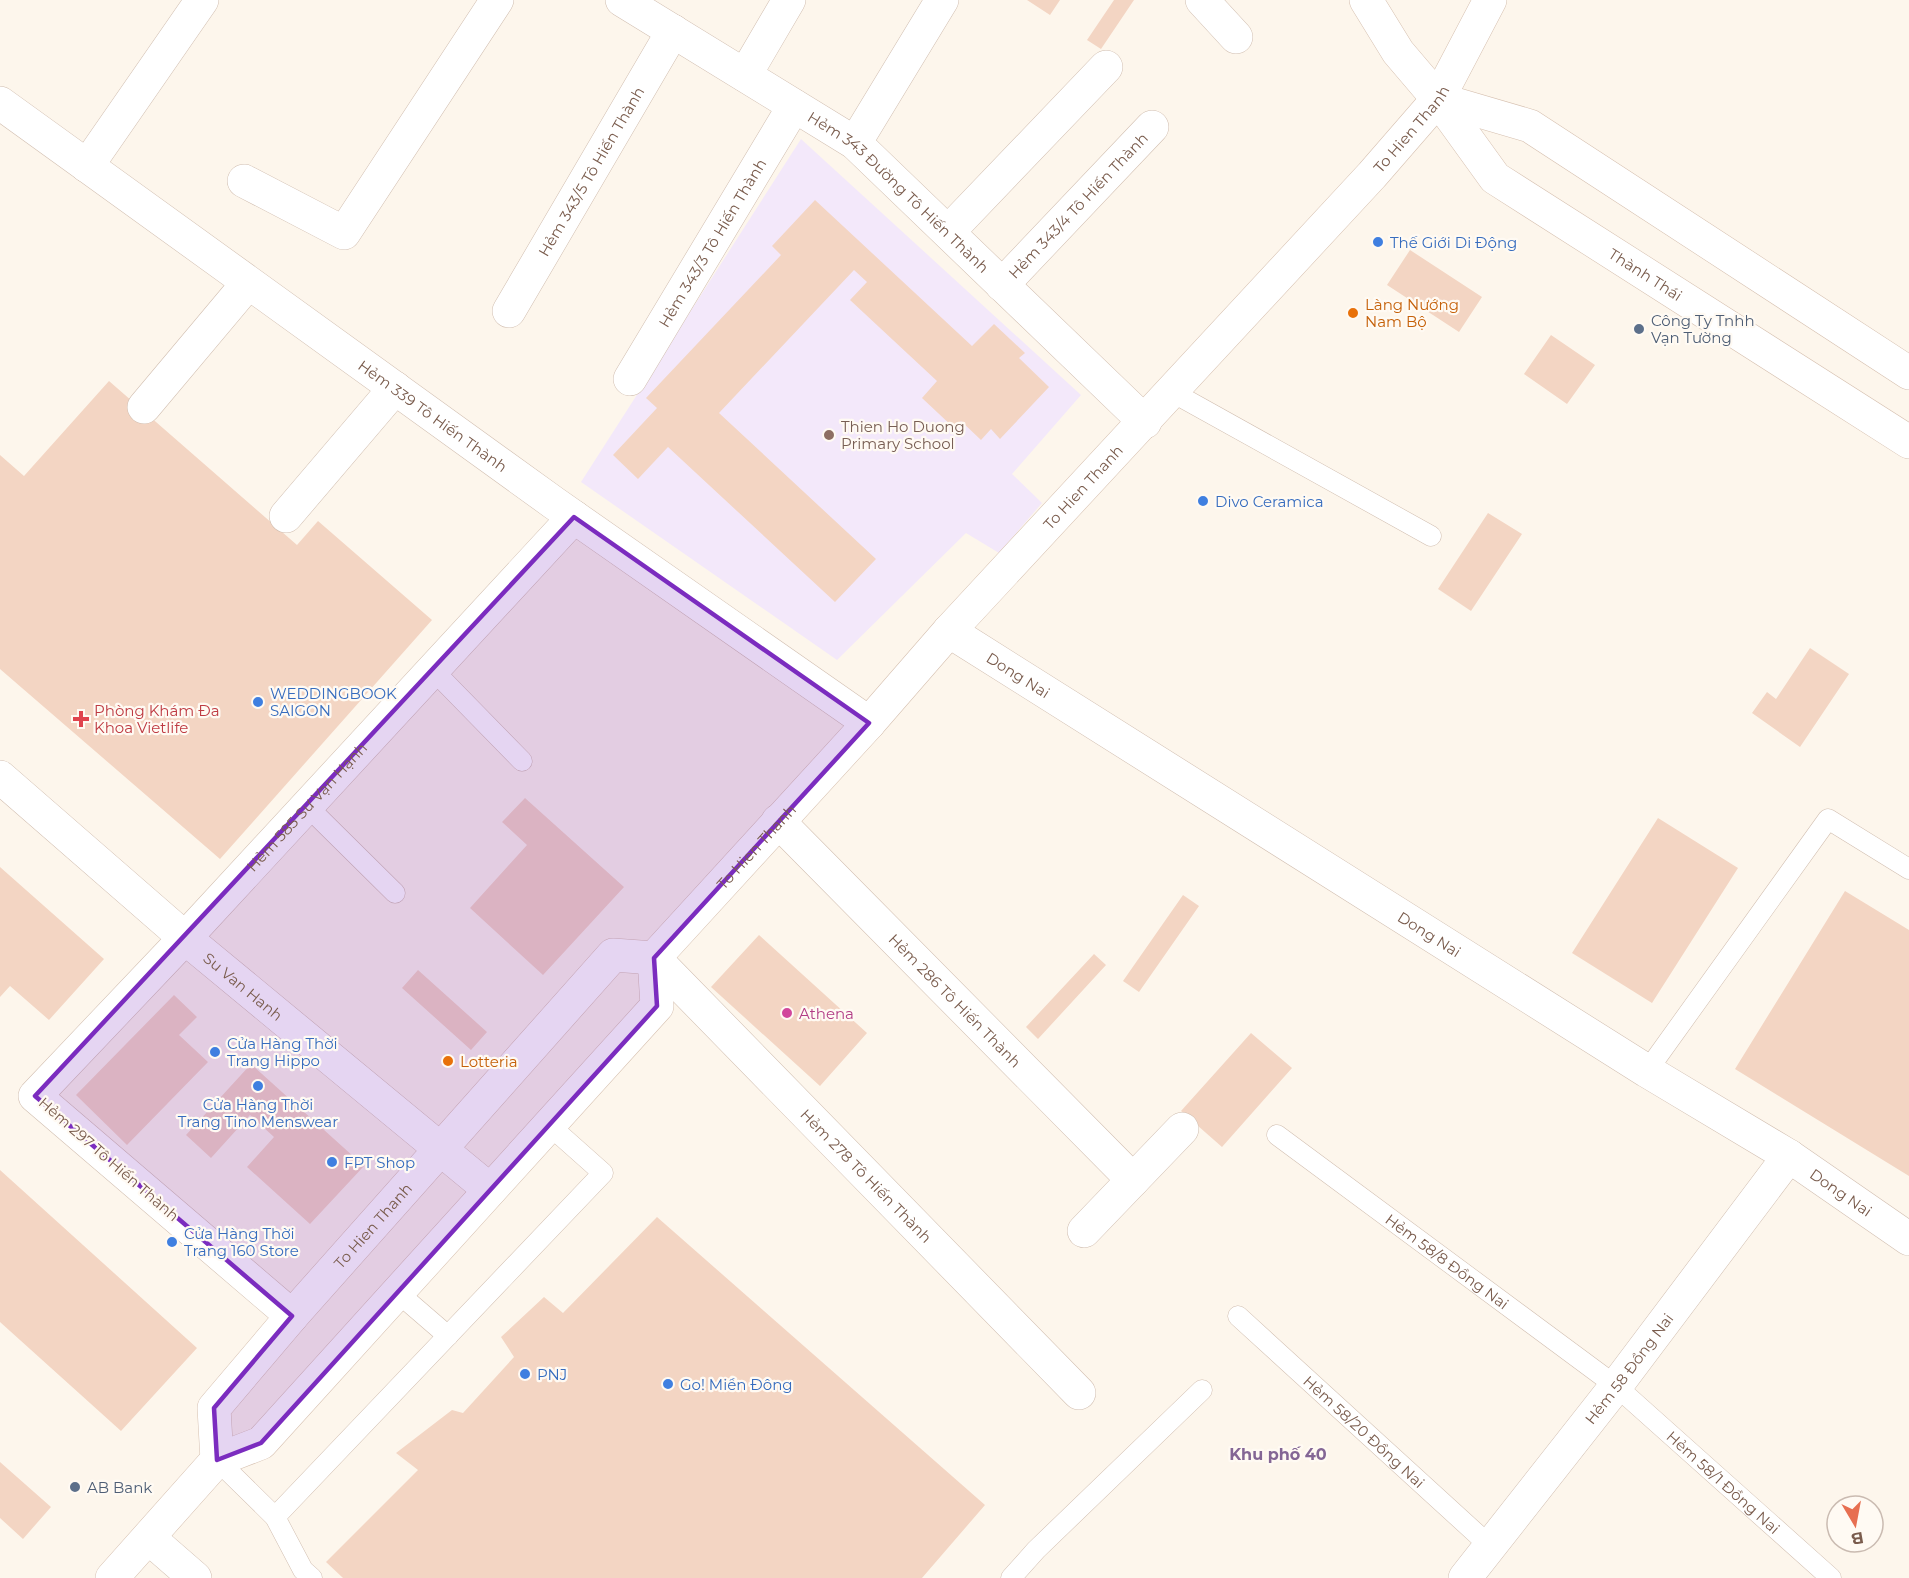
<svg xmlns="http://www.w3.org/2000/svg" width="1909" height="1578" font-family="Montserrat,sans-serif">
<rect width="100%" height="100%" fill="#fdf6ec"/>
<path fill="#f3e8fa" d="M801,139L1081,395L1012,474L1042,503L999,553L966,533L837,660L581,482Z"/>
<path fill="#f3d5c3" d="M1027,0H1060L1050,15Z
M1114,0H1134L1101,49L1087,40Z
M815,200L972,346L994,324L1025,353L1019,358L1049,387L1000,439L991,429L981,440L961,421L954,428L922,398L937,381L850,300L867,282L854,270L719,413L876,559L835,602L668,447L638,479L613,455L657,408L646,398L781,255L772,246Z
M1410,250L1482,297L1459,332L1387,285Z
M1551,335L1595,365L1567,404L1524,374Z
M109,381L297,545L318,521L432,620L220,859L0,669V455L24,476Z
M1488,513L1522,534L1471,611L1438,589Z
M1810,648L1849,674L1800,747L1752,713L1767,692L1776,699Z
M525,798L624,887L543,975L470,908L527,845L502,822Z
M1658,818L1738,868L1652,1003L1572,953Z
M0,867L104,959L49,1020L10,986L0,997Z
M1845,891L1909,930V1176L1735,1069Z
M1183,895L1199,906L1139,992L1123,981Z
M759,935L867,1033L820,1086L711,987Z
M1094,954L1106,965L1038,1039L1026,1027Z
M418,970L487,1032L471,1050L402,988Z
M174,995L197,1017L179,1035L208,1062L127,1145L76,1095Z
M1251,1033L1292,1068L1222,1147L1181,1111Z
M251,1064L364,1166L310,1224L247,1167L274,1137L250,1115L211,1158L186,1135Z
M0,1170L197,1348L121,1431L0,1322Z
M657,1217L985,1505L922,1578H343L326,1562L418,1470L396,1453L452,1410L463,1413L514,1357L501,1337L544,1297L563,1313Z
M0,1462L51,1507L23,1539L0,1518Z"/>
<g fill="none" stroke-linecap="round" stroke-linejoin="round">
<defs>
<g id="service">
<path d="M1172,392L1431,536"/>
<path d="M433,670L522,761"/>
<path d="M307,806L395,893"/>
<path d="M1647,1071L1828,819L1909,869"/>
<path id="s1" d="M1277,1135L1616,1386L1831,1578"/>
<path d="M397,1292L448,1336"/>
<path id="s2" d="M1238,1316L1490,1546"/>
<path d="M217,1460L275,1517L303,1570L312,1578"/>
<path d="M275,1517L603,1173L549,1125"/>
<path d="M1011,1578L1036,1550L1202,1390"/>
</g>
<g id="minor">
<path id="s3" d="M622,0L855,143L1145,422"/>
<path d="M1202,0L1236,37"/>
<path d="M745,75L789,0"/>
<path id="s4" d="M0,103L554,503L869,723"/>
<path d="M855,143L942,0"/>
<path d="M87,166L202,0"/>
<path d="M244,181L344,233L497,0"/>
<path d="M948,232L1106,67"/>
<path id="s5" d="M1002,285L1152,127"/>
<path id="s6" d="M509,311L673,31"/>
<path id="s7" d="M630,379L794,106"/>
<path d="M144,407L248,283"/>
<path d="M286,516L395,388"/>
<path id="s8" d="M778,821L1133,1180"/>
<path id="s9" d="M654,958L1079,1393"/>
<path d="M1084,1231L1182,1129"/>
<path id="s10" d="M292,1316L35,1096L185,938L574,517"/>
<path d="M149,1538L195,1578"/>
<path id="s11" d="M1465,1578L1616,1386L1789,1156"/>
</g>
<g id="tertiary">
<path id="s12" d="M949,631L1647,1071L1789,1156L1909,1239"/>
<path id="s13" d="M0,777L185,938L490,1190"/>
</g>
<g id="secondary">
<path id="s14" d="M1366,0L1398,52L1438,99L1495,178L1909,442"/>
<path d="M1438,99L1530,126L1909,373"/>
<path id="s15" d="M217,1460L214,1408L292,1316L613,955L654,958"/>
<path id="s16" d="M112,1578L217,1460L261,1443L657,1006L654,958L869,723L949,631L1372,175L1438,99L1490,0"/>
</g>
</defs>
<use href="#service" stroke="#d1beb0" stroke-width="21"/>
<use href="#minor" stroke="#d1beb0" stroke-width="34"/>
<use href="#tertiary" stroke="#d1beb0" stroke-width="34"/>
<use href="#secondary" stroke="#d6c0b0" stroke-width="34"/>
<use href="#service" stroke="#fff" stroke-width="20"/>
<use href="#minor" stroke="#fff" stroke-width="33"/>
<use href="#tertiary" stroke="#fff" stroke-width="33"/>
<use href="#secondary" stroke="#fff" stroke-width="33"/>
</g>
<path fill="#7b2cbf" fill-opacity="0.2" stroke="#7b2cbf" stroke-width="4.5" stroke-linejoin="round" d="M574,517L869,723L654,958L657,1006L261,1443L217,1460L214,1408L292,1316L35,1096Z"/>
<g fill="#3f7fe0" stroke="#fffaf3" stroke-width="2">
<circle cx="1378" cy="242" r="6"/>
<circle cx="1203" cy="501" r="6"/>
<circle cx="258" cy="702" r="6"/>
<circle cx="215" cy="1052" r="6"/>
<circle cx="258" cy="1086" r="6"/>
<circle cx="332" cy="1162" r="6"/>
<circle cx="172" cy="1242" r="6"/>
<circle cx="525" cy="1374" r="6"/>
<circle cx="668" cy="1384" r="6"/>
</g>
<g fill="#e8710a" stroke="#fffaf3" stroke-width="2">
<circle cx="1353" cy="313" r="6"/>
<circle cx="448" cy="1061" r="6"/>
</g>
<g fill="#5c6f8a" stroke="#fffaf3" stroke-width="2">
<circle cx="1639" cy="329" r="6"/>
<circle cx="75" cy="1487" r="6"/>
</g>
<circle fill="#8d6e63" stroke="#fffaf3" stroke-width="2" cx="829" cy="435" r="6"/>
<path fill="#e0444e" stroke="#fffaf3" stroke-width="2" d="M78 710h6v6h6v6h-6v6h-6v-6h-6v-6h6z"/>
<circle fill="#d1479c" stroke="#fffaf3" stroke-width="2" cx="787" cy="1013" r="6"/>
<g text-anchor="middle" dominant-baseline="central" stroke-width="4.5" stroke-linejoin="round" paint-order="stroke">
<g font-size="15" fill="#7a5c4d" stroke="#fffaf3">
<text stroke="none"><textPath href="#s16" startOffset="1966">To Hien Thanh</textPath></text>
<text stroke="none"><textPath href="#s6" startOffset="162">Hẻm 343/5 Tô Hiến Thành</textPath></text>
<text stroke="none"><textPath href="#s3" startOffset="338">Hẻm 343 Đường Tô Hiến Thành</textPath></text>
<text stroke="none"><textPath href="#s5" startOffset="110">Hẻm 343/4 Tô Hiến Thành</textPath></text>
<text stroke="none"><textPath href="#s7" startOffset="159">Hẻm 343/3 Tô Hiến Thành</textPath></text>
<text stroke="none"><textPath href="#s14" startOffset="399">Thành Thái</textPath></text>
<text stroke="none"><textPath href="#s4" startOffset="534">Hẻm 339 Tô Hiến Thành</textPath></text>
<text stroke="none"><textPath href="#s16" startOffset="1480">To Hien Thanh</textPath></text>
<text stroke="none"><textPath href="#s12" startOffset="82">Dong Nai</textPath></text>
<text stroke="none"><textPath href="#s10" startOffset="735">Hẻm 585 Sư Vạn Hạnh</textPath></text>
<text stroke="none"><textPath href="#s16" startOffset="994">To Hien Thanh</textPath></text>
<text stroke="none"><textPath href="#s12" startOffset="568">Dong Nai</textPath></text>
<text stroke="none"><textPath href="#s13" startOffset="321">Su Van Hanh</textPath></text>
<text stroke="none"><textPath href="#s8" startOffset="252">Hẻm 286 Tô Hiến Thành</textPath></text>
<text transform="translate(109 1159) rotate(41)">Hẻm 297 Tô Hiến Thành</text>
<text stroke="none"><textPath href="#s9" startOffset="304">Hẻm 278 Tô Hiến Thành</textPath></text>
<text stroke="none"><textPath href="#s12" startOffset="1054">Dong Nai</textPath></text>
<text stroke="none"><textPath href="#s15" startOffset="294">To Hien Thanh</textPath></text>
<text stroke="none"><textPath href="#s1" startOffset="212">Hẻm 58/8 Đồng Nai</textPath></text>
<text stroke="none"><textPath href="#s11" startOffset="266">Hẻm 58 Đồng Nai</textPath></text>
<text stroke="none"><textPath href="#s2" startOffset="171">Hẻm 58/20 Đồng Nai</textPath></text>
<text stroke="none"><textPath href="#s1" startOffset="566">Hẻm 58/1 Đồng Nai</textPath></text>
</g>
<g font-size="15" fill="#366cbe" stroke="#fffaf3" text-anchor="start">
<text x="1390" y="242">Thế Giới Di Động</text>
<text x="1215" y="501">Divo Ceramica</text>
<text x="270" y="693">WEDDINGBOOK<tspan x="270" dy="17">SAIGON</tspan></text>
<text x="227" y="1043">Cửa Hàng Thời<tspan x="227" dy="17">Trang Hippo</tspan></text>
<text x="258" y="1104" text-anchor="middle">Cửa Hàng Thời<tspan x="258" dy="17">Trang Tino Menswear</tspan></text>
<text x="344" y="1162">FPT Shop</text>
<text x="184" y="1233">Cửa Hàng Thời<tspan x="184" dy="17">Trang 160 Store</tspan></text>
<text x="537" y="1374">PNJ</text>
<text x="680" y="1384">Go! Miền Đông</text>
</g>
<g font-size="15" fill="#c56008" stroke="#fffaf3" text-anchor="start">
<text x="1365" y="304">Làng Nướng<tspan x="1365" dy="17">Nam Bộ</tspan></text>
<text x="460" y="1061">Lotteria</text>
</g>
<g font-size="15" fill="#4e5e75" stroke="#fffaf3" text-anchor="start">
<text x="1651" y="320">Công Ty Tnhh<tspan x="1651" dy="17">Vạn Tường</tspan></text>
<text x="87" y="1487">AB Bank</text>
</g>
<g font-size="15" fill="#785e54" stroke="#fffaf3" text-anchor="start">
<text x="841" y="426">Thien Ho Duong<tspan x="841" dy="17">Primary School</tspan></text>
</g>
<g font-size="15" fill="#be3a42" stroke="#fffaf3" text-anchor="start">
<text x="94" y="710">Phòng Khám Đa<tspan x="94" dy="17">Khoa Vietlife</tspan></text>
</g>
<g font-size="15" fill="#b23c85" stroke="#fffaf3" text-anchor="start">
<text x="799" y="1013">Athena</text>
</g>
<g font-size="16" font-weight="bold" fill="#846695" stroke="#fffaf3">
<text x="1278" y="1454">Khu phố 40</text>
</g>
</g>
<g transform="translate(1855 1524) rotate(170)"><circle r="28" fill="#fffaf3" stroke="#cabbb1" stroke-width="1.5"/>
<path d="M0-4.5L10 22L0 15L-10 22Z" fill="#e76f51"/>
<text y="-9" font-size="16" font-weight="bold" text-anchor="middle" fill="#7a5c4d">B</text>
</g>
</svg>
